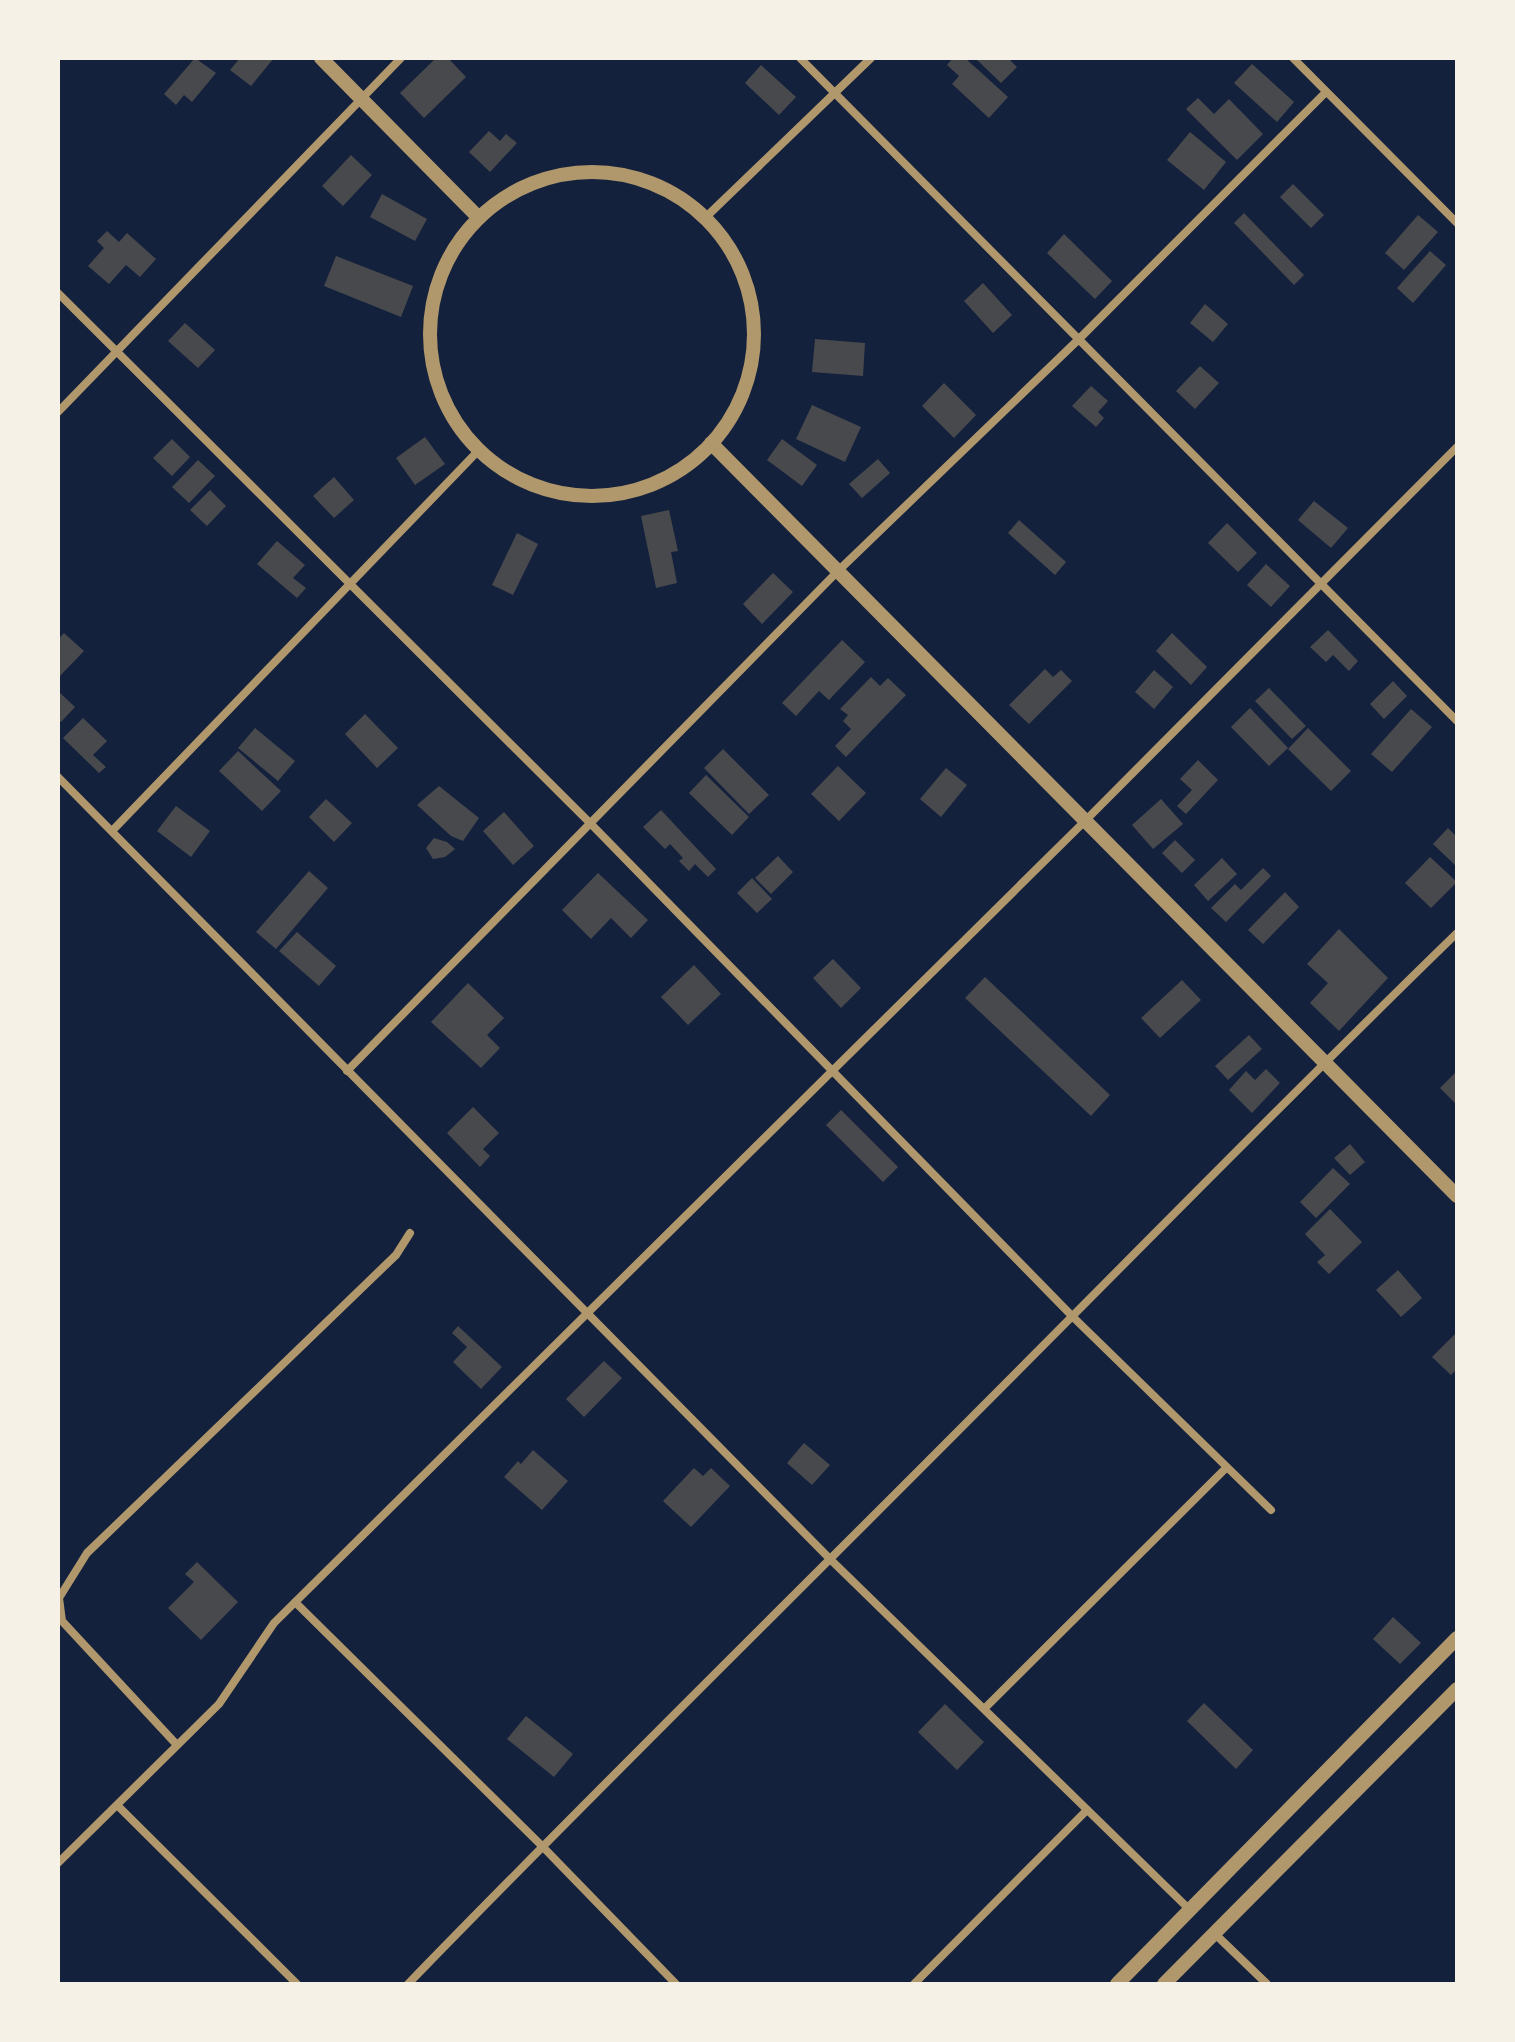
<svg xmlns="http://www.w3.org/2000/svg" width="1515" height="2042" font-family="'PT Sans',sans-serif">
<rect width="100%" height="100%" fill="#14213d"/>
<path fill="#48494c" d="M195,58L216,73L192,102L184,95L176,105L164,94Z
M240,58H274L251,86L230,70Z
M436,58H448L466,77L424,118L400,93Z
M953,58H965L1008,97L989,118L952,84L959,76L947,65Z
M975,58H1008L1017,67L1001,83Z
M1252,64L1294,102L1277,122L1234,83Z
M761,65L796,97L779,115L745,83Z
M1198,98L1214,114L1229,99L1263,134L1237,160L1186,109Z
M489,131L500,141L506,134L517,143L490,172L469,152Z
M1190,132L1226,162L1204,190L1167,160Z
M351,155L372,175L343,206L322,186Z
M1293,184L1324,215L1311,228L1280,197Z
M382,194L427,219L415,241L370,217Z
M1244,213L1304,275L1294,285L1234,223Z
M1418,215L1438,232L1404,270L1385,253Z
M107,231L119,242L127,233L156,259L140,277L126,265L109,284L88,266L104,248L97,241Z
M1064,234L1112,281L1095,299L1047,253Z
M1430,251L1446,265L1413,303L1397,288Z
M336,256L413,286L401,317L324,286Z
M983,283L1012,315L993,333L964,301Z
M1205,304L1228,324L1213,342L1190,323Z
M185,323L215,350L198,368L168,341Z
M815,339L865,343L863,376L812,372Z
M1200,366L1219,383L1195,409L1176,391Z
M944,383L976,415L954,438L922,406Z
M1091,386L1108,401L1098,412L1104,418L1096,427L1072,406Z
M812,405L861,427L845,462L796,439Z
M425,437L445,464L415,485L396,458Z
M172,439L190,457L172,476L153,458Z
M782,439L817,465L802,486L767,460Z
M878,459L890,473L862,498L849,484Z
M198,460L215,476L189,503L172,487Z
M334,477L354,500L334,518L313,496Z
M210,490L226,506L207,526L190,510Z
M1314,501L1348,528L1331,548L1298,520Z
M669,510L678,551L671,552L677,583L656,588L641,516Z
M1019,520L1066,562L1055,575L1008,533Z
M1227,523L1257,553L1238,572L1208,543Z
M517,533L538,544L513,595L492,585Z
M277,541L305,565L293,578L306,588L297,598L257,564Z
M1266,564L1290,586L1271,607L1247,585Z
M773,573L793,592L762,624L743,604Z
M1328,630L1358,661L1349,671L1333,655L1326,662L1310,647Z
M64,633L84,651L58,678V639Z
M1172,633L1207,667L1191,685L1156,651Z
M842,640L865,662L829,700L819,691L796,716L782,703Z
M1045,669L1053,677L1061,670L1072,681L1029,724L1009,705Z
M1154,670L1173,687L1154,709L1135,692Z
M871,677L880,686L888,678L906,695L846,757L835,746L851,729L843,721L848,715L840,709Z
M1393,681L1407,696L1384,719L1370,704Z
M1269,688L1306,726L1292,739L1255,701Z
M58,691L75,707L61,722L58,719Z
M1250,708L1288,748L1269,766L1231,727Z
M1411,709L1432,727L1392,772L1371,754Z
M365,714L398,748L377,768L345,734Z
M83,718L107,741L93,755L106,767L99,773L63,738Z
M255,728L295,761L278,781L238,748Z
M1308,728L1351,771L1331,791L1288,749Z
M723,749L769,795L749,814L704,768Z
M238,751L281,791L262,811L219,771Z
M1198,760L1218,780L1186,814L1177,806L1192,790L1180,779Z
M838,766L866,793L839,821L811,794Z
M946,768L967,785L941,817L920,799Z
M706,775L749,817L732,835L689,793Z
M439,786L479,818L463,841L451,836L417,805Z
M326,799L352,823L334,842L309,817Z
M1161,799L1183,824L1153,849L1132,825Z
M176,806L210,831L191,857L157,831Z
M661,810L716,869L708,877L695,864L689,871L679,861L683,858L670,844L665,849L643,827Z
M504,812L534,846L513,865L483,831Z
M1448,828L1457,837V867L1433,844Z
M434,838L447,842L455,849L445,857L433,859L426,848Z
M1175,840L1195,860L1182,873L1162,853Z
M778,856L793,872L771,894L755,878Z
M1430,857L1457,882L1431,908L1405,883Z
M1222,858L1237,874L1208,901L1194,885Z
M1263,868L1271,876L1226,922L1211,908L1235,884L1241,890Z
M309,871L328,888L276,949L256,932Z
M598,873L648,920L631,938L611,918L591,939L562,910Z
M752,878L772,899L757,913L737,893Z
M1285,892L1299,907L1263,944L1248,930Z
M1339,929L1388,978L1339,1031L1310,1003L1328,983L1307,964Z
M297,932L336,966L319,986L279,951Z
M833,959L861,988L841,1008L813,978Z
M694,965L721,994L688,1025L661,997Z
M985,977L1110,1095L1091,1116L965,998Z
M1182,980L1201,1000L1160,1038L1141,1018Z
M468,983L504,1018L487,1035L500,1048L481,1068L431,1022Z
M1249,1035L1262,1049L1228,1080L1215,1066Z
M1266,1069L1280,1083L1252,1113L1229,1090L1246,1071L1255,1080Z
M1457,1071V1105L1440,1088Z
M473,1107L499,1133L483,1149L490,1156L480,1167L447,1133Z
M841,1110L898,1167L883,1182L826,1125Z
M1350,1144L1365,1162L1350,1175L1334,1158Z
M1333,1168L1350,1184L1316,1218L1300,1202Z
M1330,1209L1362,1242L1329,1274L1317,1262L1325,1255L1305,1234Z
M1398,1270L1422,1298L1401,1317L1376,1290Z
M458,1326L502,1367L481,1389L453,1362L467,1347L452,1333Z
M1457,1332V1369L1451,1375L1432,1357Z
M604,1361L622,1378L584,1417L566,1399Z
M804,1443L830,1465L812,1485L787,1463Z
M533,1450L568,1481L542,1510L504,1477L518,1461L521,1464Z
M694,1468L703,1476L711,1468L730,1486L691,1527L663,1501Z
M197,1562L238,1602L201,1640L168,1608L194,1582L185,1574Z
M1393,1617L1421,1643L1400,1664L1373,1639Z
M1204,1703L1253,1750L1236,1769L1187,1721Z
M945,1704L984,1742L957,1770L918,1732Z
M526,1716L573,1754L554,1777L507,1739Z"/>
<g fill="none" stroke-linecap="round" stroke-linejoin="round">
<path stroke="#b1986c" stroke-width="8" d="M800,58L1457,721
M1293,58L1457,223
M706,217L871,58
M58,293L591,824L1073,1317L1271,1510
M58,412L401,58
M58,777L830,1559L1190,1910
M112,831L478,451
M347,1071L838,571L1079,339L1326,92
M295,1602L542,1846L676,1984
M984,1709L1226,1468
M177,1745L62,1621L59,1598L87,1553L396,1255L410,1233
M117,1805L297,1984
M58,1863L219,1704L274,1623L1085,821L1457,447
M1214,1933L1267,1984
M408,1984C593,1793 783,1607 971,1418C1133,1256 1293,1092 1457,933
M914,1984L1087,1810"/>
<path stroke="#b1986c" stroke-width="14" d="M321,58L478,217
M430 334a162 162 0 1 1 324 0a162 162 0 1 1-324 0Z
M711,443L1457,1196
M1117,1984L1457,1638
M1164,1984L1457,1689"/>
</g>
<rect width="1515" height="2042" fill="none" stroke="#f6f1e7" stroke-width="120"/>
</svg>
